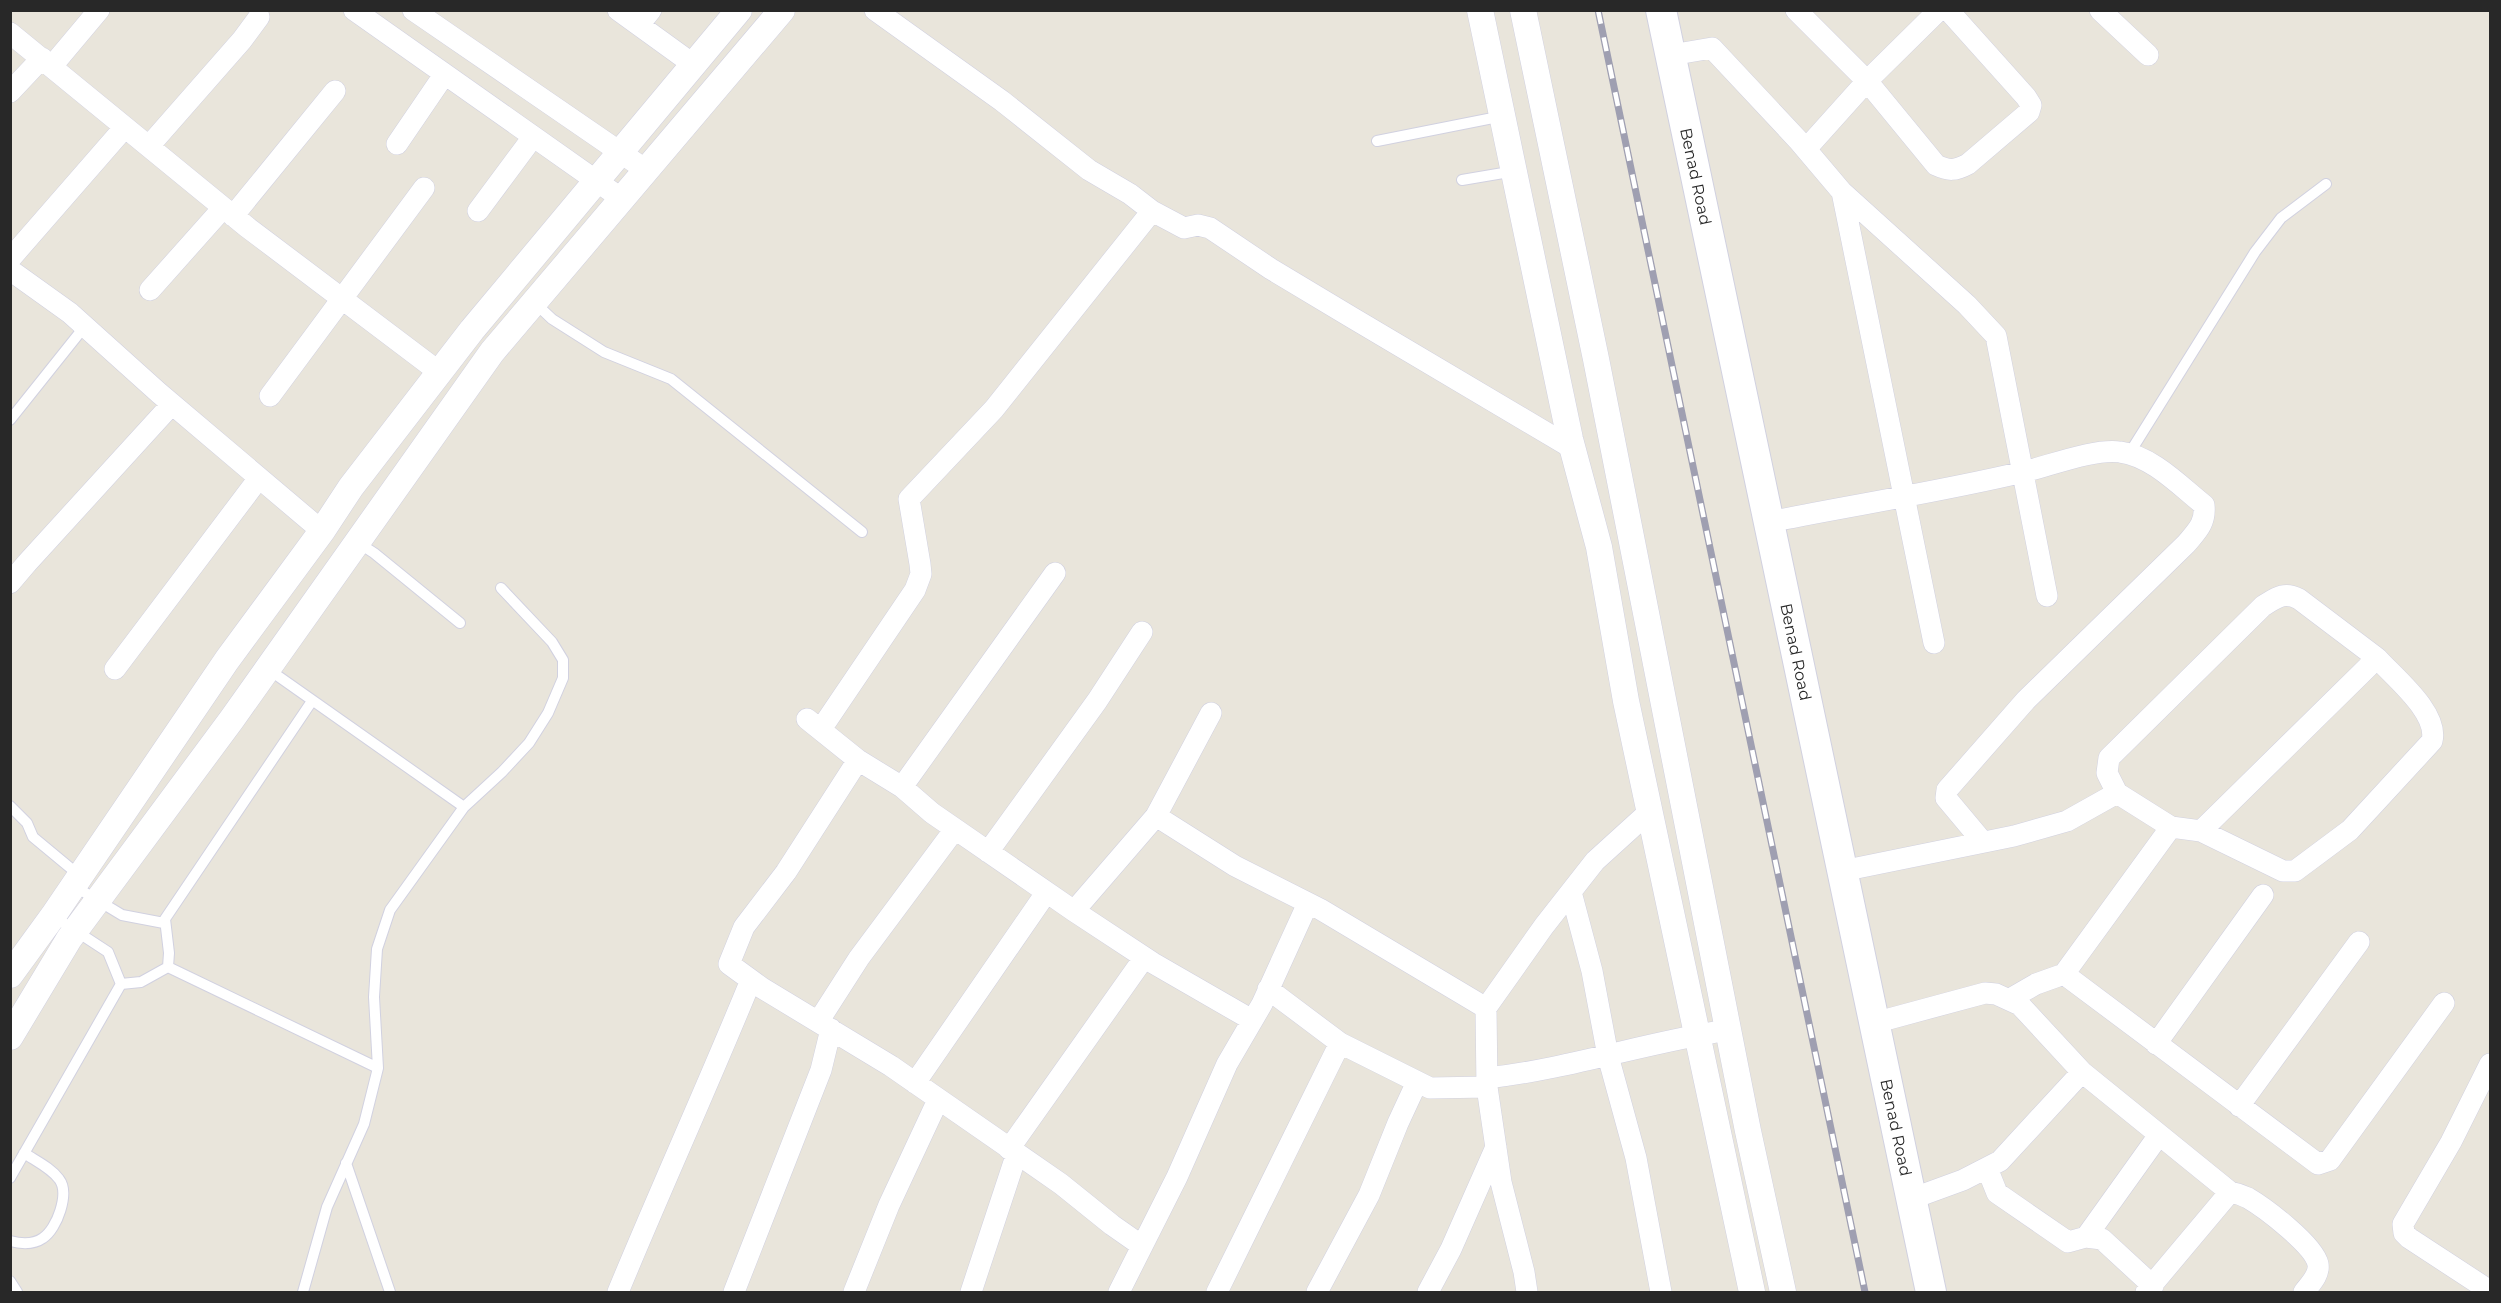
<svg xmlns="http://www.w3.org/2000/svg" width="2501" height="1303" font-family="Montserrat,sans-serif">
<rect width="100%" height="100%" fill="#e9e5db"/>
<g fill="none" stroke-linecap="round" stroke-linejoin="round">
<defs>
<path id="service" d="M1377,141L1503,116
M1462,180L1515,171
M534,302L552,319L604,352L671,379L862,532
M10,420L85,326
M2129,454L2255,252L2281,218L2326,184
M357,542L374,553L460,623
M268,669L464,807
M10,806L27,823L33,837L80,876
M74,886L122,915L164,923
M53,916L108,952L121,984
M168,967L378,1068
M121,984L141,982L168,967L169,953L165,919L312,701
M346,1163L390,1292
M10,1178L121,984
M10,1241C21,1244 33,1245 43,1238C57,1229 70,1193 59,1179C51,1168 36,1161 24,1153
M10,1281L17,1292
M303,1292L327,1207L364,1124L378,1068L374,997L377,949L390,910L464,807L502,772L529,743L548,713L563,678V660L552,642L501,588"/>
<path id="minor" d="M354,10L622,199
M413,10L646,170
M618,10L694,65
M875,10L1002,101L1089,170L1130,194L1152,211L1184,228L1198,225L1210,228L1271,269L1351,317L1572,448
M1796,10L1867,81L1936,165C1949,171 1955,171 1968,164L2029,112L2031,105L2026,97L1948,10
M2100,10L2148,55
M639,25L651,10
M10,33L247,227L439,372
M1671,55L1712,48L1798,140L1842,192L1967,305L1996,336L2047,596
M52,66L99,10
M10,92L42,58
M397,144L444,75
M149,146L242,40L259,17
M1806,149L1867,81L1939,10
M1842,192L1934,643
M478,211L533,137
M233,216L335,91
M10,259L125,127
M10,270L70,313L159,393L322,531
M150,290L223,208
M270,396L424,188
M1769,522C1853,505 1939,492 2023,472C2049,466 2095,448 2120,452C2152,456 2180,486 2204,505C2206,523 2197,531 2186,544L2026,700L1947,790L1946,798L1982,841
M10,583L27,563L172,404
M115,669L259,478
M1211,713L1156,816L1235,866L1320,909L1486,1008
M807,719L858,760L902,787L932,813L1074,911L1153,963L1252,1020
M821,729L915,590L921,574L920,564L909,499L994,409L1152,211
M858,760L786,872L744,927L729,964L762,988L891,1066L1061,1184L1112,1225L1142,1246
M902,787L1055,573
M2117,793L2107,773L2109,758L2263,606C2276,598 2284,591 2299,599L2377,658
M988,852L1097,701L1142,632
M1842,871L2014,836L2067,821L2117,793L2171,827L2201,831L2283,871H2295L2350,830L2432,741C2439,713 2395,678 2377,658L2201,831
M1571,892L1592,971L1608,1056L1636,1158L1661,1292
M1074,911L1156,816
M2064,974L2318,1164L2330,1160L2444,1003
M1268,989L1340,1043L1430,1088L1487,1087
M2010,999L2036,984L2064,974L2171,827
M818,1022L859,958L955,829
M1874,1023L1985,993L1996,994L2020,1005L2082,1072L2230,1192C2236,1193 2242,1195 2248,1198C2265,1208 2314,1245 2318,1264C2320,1275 2310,1284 2304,1292
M2156,1044L2263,895
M2490,1064L2451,1142L2403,1224L2404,1233L2409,1238L2490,1291
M1487,1078C1569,1069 1647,1042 1728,1030
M915,1083L1046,893
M2239,1106L2359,942
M1009,1149L1144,958
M1987,1168L1997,1193L2068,1242L2086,1237L2102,1239L2153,1286
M1911,1199L1963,1180L2000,1161L2082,1072
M2086,1237L2159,1135
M618,1292C661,1188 708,1085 751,980
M734,1292L821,1070L831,1029
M854,1292L889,1205L938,1100
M971,1292L1017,1153
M1119,1292L1177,1177L1227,1064L1262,1004L1308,903
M1217,1292L1340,1043
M1317,1292L1369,1195L1398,1123L1417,1082
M1428,1292L1451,1249L1496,1147
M1527,1292L1524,1272L1501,1182L1487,1087L1486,1008L1544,926L1595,861L1649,812
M2146,1292L2230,1192"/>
<path id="tertiary" d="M1480,10L1570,439L1599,547L1626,701L1752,1292
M1523,10L1596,359L1748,1131L1783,1292
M10,975L53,916L227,660L322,531L351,487L472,330L739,10
M10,1037L69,939L232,719L492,352L782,10"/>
<g id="secondary">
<path id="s1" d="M1661,10L1931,1292"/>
</g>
</defs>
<use href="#service" stroke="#d1d1e0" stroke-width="12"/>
<use href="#minor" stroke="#d1d1e0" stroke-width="22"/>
<use href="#tertiary" stroke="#d1d1e0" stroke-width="27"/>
<use href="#secondary" stroke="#d1d1e0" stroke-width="32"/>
<use href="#service" stroke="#fff" stroke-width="10"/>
<use href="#minor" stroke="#fff" stroke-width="21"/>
<use href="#tertiary" stroke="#fff" stroke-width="26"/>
<use href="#secondary" stroke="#fff" stroke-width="30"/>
<defs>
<path id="rail" d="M1598,10L1865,1292"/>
</defs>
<use href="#rail" stroke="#9f9fb1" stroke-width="7"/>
<use href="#rail" stroke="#fff" stroke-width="4.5" stroke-dasharray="14" stroke-linecap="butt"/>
</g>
<g text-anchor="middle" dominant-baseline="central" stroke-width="4.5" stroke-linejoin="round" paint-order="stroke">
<g font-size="16" fill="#282828" stroke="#fff">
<text stroke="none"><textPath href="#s1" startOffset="170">Benad Road</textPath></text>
<text stroke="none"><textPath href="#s1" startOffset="656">Benad Road</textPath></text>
<text stroke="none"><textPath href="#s1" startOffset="1142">Benad Road</textPath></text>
</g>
</g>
<rect width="2501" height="1303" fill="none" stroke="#282828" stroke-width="24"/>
</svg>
